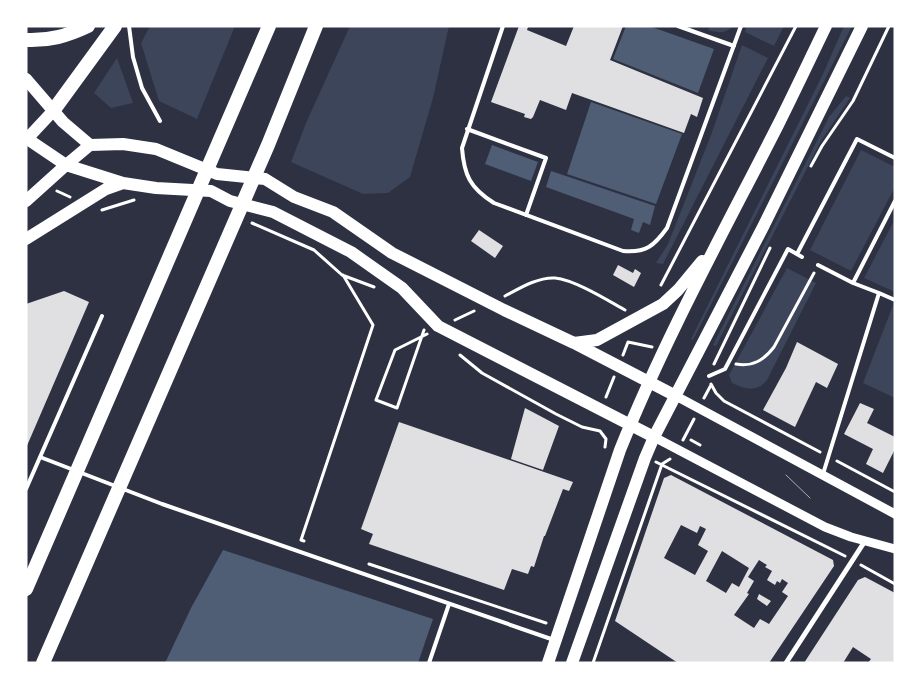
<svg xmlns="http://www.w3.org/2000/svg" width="921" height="689" font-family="Roboto,sans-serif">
<rect width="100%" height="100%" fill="#2d3142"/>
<path fill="#3c4559" d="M150,26H235L197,119L159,101L141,43Z
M350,26H449L433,98L410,177L388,193L363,194L291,162L306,123Z
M710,26H733C725,34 718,33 708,30Z
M747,26H784L774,46L745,32Z
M844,26H852L693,340L691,339L823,74Z
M742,45L768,58L663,264L656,263L668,244L711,135Z
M117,58L133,103L111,108L94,93Z
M846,96L850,98L821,141L716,346L713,345L829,117Z
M861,150L895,167V187L851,271L810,250Z
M895,219V292L864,278Z
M787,268L816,283L767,380C757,393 745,389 732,383L729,375Z
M895,300V398L863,383Z"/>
<path fill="#4f5d75" d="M626,26H649L714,49L698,93L613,59Z
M591,102L682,134L656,204L567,174Z
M492,145L538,162L531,181L485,164Z
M551,171L655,206L650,225L643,222L639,233L631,230L634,219L546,187Z
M223,550L433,619L418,663H165L191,608Z"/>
<path fill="#e0e0e3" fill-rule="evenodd" d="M519,26L528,27L527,30L566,46L574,26H623L610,60L703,98L697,117L691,114L684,133L572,93L566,110L540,100L533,117L531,119L524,117L525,114L491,102Z
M479,230L503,246L495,258L471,241Z
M618,265L633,273L635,269L641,273L634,287L613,275Z
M64,291L89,302L26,448V304Z
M797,342L838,364L827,388L816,382L795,427L763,410L786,368Z
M860,403L874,409L867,423L895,437V449L883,473L866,464L873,449L844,434Z
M525,408L559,426L543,470L511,459Z
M399,422L573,482L569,491L563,489L545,536H544L534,567L531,566L528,574L512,569L504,590L369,544L373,534L361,529Z
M671,475L833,560L834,566L769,663H678L615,621L664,478ZM681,525L697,533L700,526L706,529L698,545L708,551L695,575L664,558ZM722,551L749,568L739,587L732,583L726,593L706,581ZM759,560L767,565L765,567L772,571L767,580L775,585L777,581L780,583L782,579L788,583L782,592L788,596L769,624L760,619L754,628L734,615L749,594L747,593L754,581L748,577Z
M865,577L895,593V663H868L871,659L853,647L843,663H804L858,580Z
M759,594L771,601L767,606L757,599Z"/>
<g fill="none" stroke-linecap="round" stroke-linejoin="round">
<path stroke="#fff" stroke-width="3" d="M811,166L822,146L853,101L889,26
M57,191L70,197
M102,210L134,200
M252,223L314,250L342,275L374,287
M661,285L796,26
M505,296C520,288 538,277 555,278C575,280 607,300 625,310
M455,320L474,311
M424,330L397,408L376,400L395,350L427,334
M628,342L652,347
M460,355L482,373L556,414L582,427L600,431L606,439L605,447
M623,355L628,342
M714,364L770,248
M736,364C753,367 764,360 774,347L814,273
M711,384L716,393L724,401L820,452
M606,397L614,377
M704,398L711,385
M683,440L694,419
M691,440L700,445
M837,461L895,492
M656,462L845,556
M304,541L301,540L373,325L343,275
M369,564L546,623
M861,565L895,584
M593,663L662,464L670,459"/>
<path stroke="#fff" stroke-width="4" d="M129,26L133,57L142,88L160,121
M503,26L462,148C464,175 470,188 494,203L623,251C646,253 654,246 667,228L741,26
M678,26L734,46
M467,129L546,158L526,215
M797,254L857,139L895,158
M818,265L853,283L879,293L823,474
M853,283L895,201
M879,293L895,300
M709,376L725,369L788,249L802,257
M40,457L162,504L554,640
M26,489L102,316
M429,663L449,604"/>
<path stroke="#fff" stroke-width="5" d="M786,663L865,541"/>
<path stroke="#fff" stroke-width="9" d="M676,396L895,514
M654,437L825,527L851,537L895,549"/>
<path stroke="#fff" stroke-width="12" d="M26,79L63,122L90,145
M26,138L66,165L123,183L156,188L211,191L230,201L273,212L351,252L402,288L438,326L654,437
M26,140L53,111
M26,201L66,165L90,145L123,144L156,149L217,174L265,179L294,197L333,212L392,253L504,310L574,343L676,396
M26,239L106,189L123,183
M574,343L597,340L663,304L678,290L702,261
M548,663L620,450C665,338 723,233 778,125C794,93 810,59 826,26
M572,663L645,458L654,437L763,227L862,26"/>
<path stroke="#fff" stroke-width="14" d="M26,40C49,41 67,36 88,26
M53,111L115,26
M26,589L269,26
M43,663L268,145L316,26"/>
<path stroke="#abadb3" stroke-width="1" d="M786,475L810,498"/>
</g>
<rect width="921" height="689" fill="none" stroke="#ffffff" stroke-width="55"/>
</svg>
